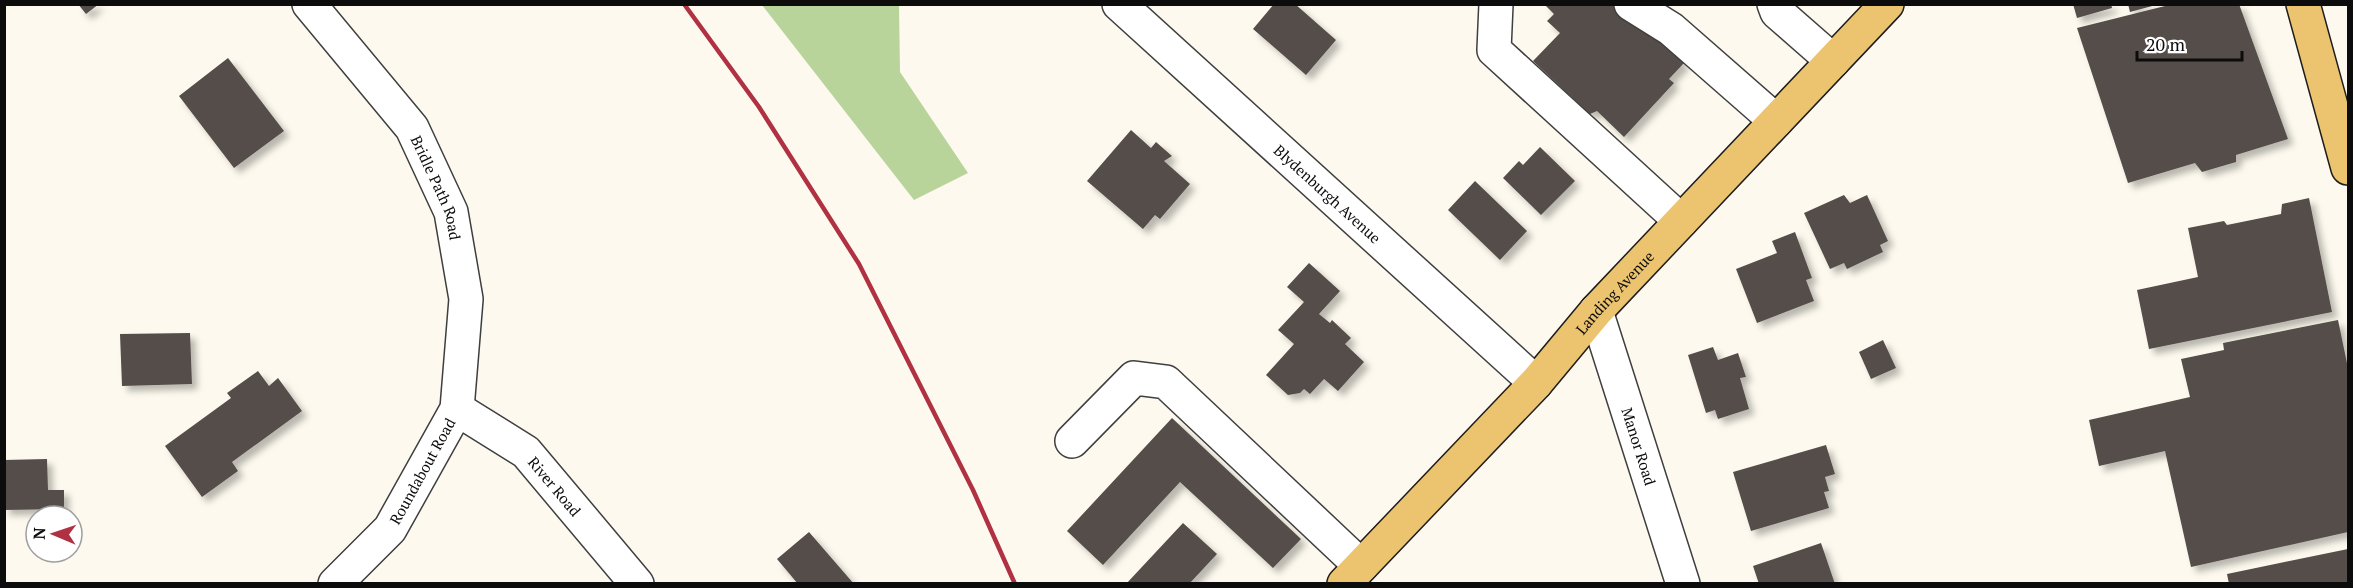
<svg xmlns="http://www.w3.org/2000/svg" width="2353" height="588" font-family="'PT Serif',serif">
<defs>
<filter id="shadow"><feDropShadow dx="5.5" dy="5.5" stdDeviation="3" flood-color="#0004"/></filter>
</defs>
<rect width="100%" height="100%" fill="#fdf9ee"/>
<path fill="#b9d49b" d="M762,5H899L900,72L968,173L914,200Z"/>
<path fill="#544d4a" filter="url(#shadow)" d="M78,4H99L86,14Z
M1274,4H1295L1336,40L1306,75L1253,29Z
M1544,4H1623L1684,63L1669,79L1674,83L1624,137L1597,111L1590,114L1533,61L1560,33L1547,21L1554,14Z
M2073,4H2111L2112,8L2077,18Z
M2128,4H2156V5L2130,12Z
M2173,4H2239L2288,139L2236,155V162L2202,172L2195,163L2128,183L2077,28Z
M228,58L284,131L234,168L179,96Z
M1131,130L1151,148L1156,142L1172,156L1164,161L1190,184L1160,219L1155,215L1143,229L1087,181Z
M1540,147L1575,181L1541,215L1503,178L1519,161L1523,165Z
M1475,181L1527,231L1500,260L1448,210Z
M1844,195L1850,203L1867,195L1888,241L1880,245L1883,252L1847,269L1844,263L1830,269L1804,213Z
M2309,198L2332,312L2149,349L2137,290L2198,277L2188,228L2224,221L2227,225L2281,214L2282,204Z
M1795,232L1812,278L1806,280L1814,301L1757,323L1736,269L1777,253L1772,241Z
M1309,263L1340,291L1319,314L1330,323L1332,320L1351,338L1345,344L1364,362L1338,391L1324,379L1310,394L1304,389L1300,393L1288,395L1266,375L1294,344L1278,330L1304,302L1287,287Z
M2338,320L2348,368V532L2191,567L2165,451L2099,466L2089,420L2190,397L2181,359L2224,350L2223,343Z
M190,333L192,384L122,386L120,334Z
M1883,340L1896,368L1871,379L1859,352Z
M1713,347L1718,360L1738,353L1746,377L1740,378L1749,409L1718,419L1715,410L1706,413L1688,355Z
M258,371L269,386L278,378L302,411L232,462L238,471L202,497L165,446L231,398L227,393Z
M1172,418L1301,539L1273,568L1180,482L1103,565L1067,531Z
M1826,445L1835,474L1825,477L1829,491L1824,492L1829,508L1751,531L1733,472Z
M47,459L48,490H64V509L4,510V460Z
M1183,523L1217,554L1189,584H1126Z
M809,532L854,584H798L777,559Z
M1821,543L1835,584H1759L1753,566Z
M2348,549V584H2229L2227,574Z"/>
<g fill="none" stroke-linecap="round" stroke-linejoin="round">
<defs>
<g id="minor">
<path id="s1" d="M309,4L412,128L451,212L466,299L457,409L390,529L335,584"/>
<path id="s2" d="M1119,4L1536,383"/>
<path d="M1496,4L1494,50L1681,221"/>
<path d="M1631,4L1671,29L1776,121"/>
<path d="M1774,4L1777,12L1833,61"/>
<path id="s3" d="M1596,311L1683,584"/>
<path id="s4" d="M457,409L526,452L637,584"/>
<path d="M1072,441L1134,378L1166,382L1361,566"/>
</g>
<g id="major">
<path d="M2303,4L2348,168"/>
<path id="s5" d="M1344,584L1536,383L1596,311L1887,4"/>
</g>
</defs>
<use href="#minor" stroke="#3f3f3f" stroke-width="36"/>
<use href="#major" stroke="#1d1d1d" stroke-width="36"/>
<use href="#minor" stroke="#fff" stroke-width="33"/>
<use href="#major" stroke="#ecc46f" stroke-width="33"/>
<path stroke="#b03141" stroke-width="4.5" d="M684,4L759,107L859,264L973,490L1015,584"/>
</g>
<g text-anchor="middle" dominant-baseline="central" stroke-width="6" stroke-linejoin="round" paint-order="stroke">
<g font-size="15" fill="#0c0c0c" stroke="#fff">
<text stroke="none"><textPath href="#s1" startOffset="226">Bridle Path Road</textPath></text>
<text stroke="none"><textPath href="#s2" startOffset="282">Blydenburgh Avenue</textPath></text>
<text stroke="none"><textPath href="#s5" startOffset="398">Landing Avenue</textPath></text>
<text stroke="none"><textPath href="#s3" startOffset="142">Manor Road</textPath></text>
<text transform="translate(422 471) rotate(-61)">Roundabout Road</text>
<text stroke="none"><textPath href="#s4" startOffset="126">River Road</textPath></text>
</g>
</g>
<rect width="2353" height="588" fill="none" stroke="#0c0c0c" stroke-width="12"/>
<g transform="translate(54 534) rotate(272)"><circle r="28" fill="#ffffff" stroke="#9e9e9e" stroke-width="1.5"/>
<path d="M0-4.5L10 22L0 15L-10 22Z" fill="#b03141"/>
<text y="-9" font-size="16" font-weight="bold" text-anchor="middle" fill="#0c0c0c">N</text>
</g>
<path d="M2137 51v9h105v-9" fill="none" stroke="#0c0c0c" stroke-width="3"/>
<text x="2146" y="51" font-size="18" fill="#0c0c0c" stroke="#ffffff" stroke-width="4.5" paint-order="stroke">20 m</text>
</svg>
